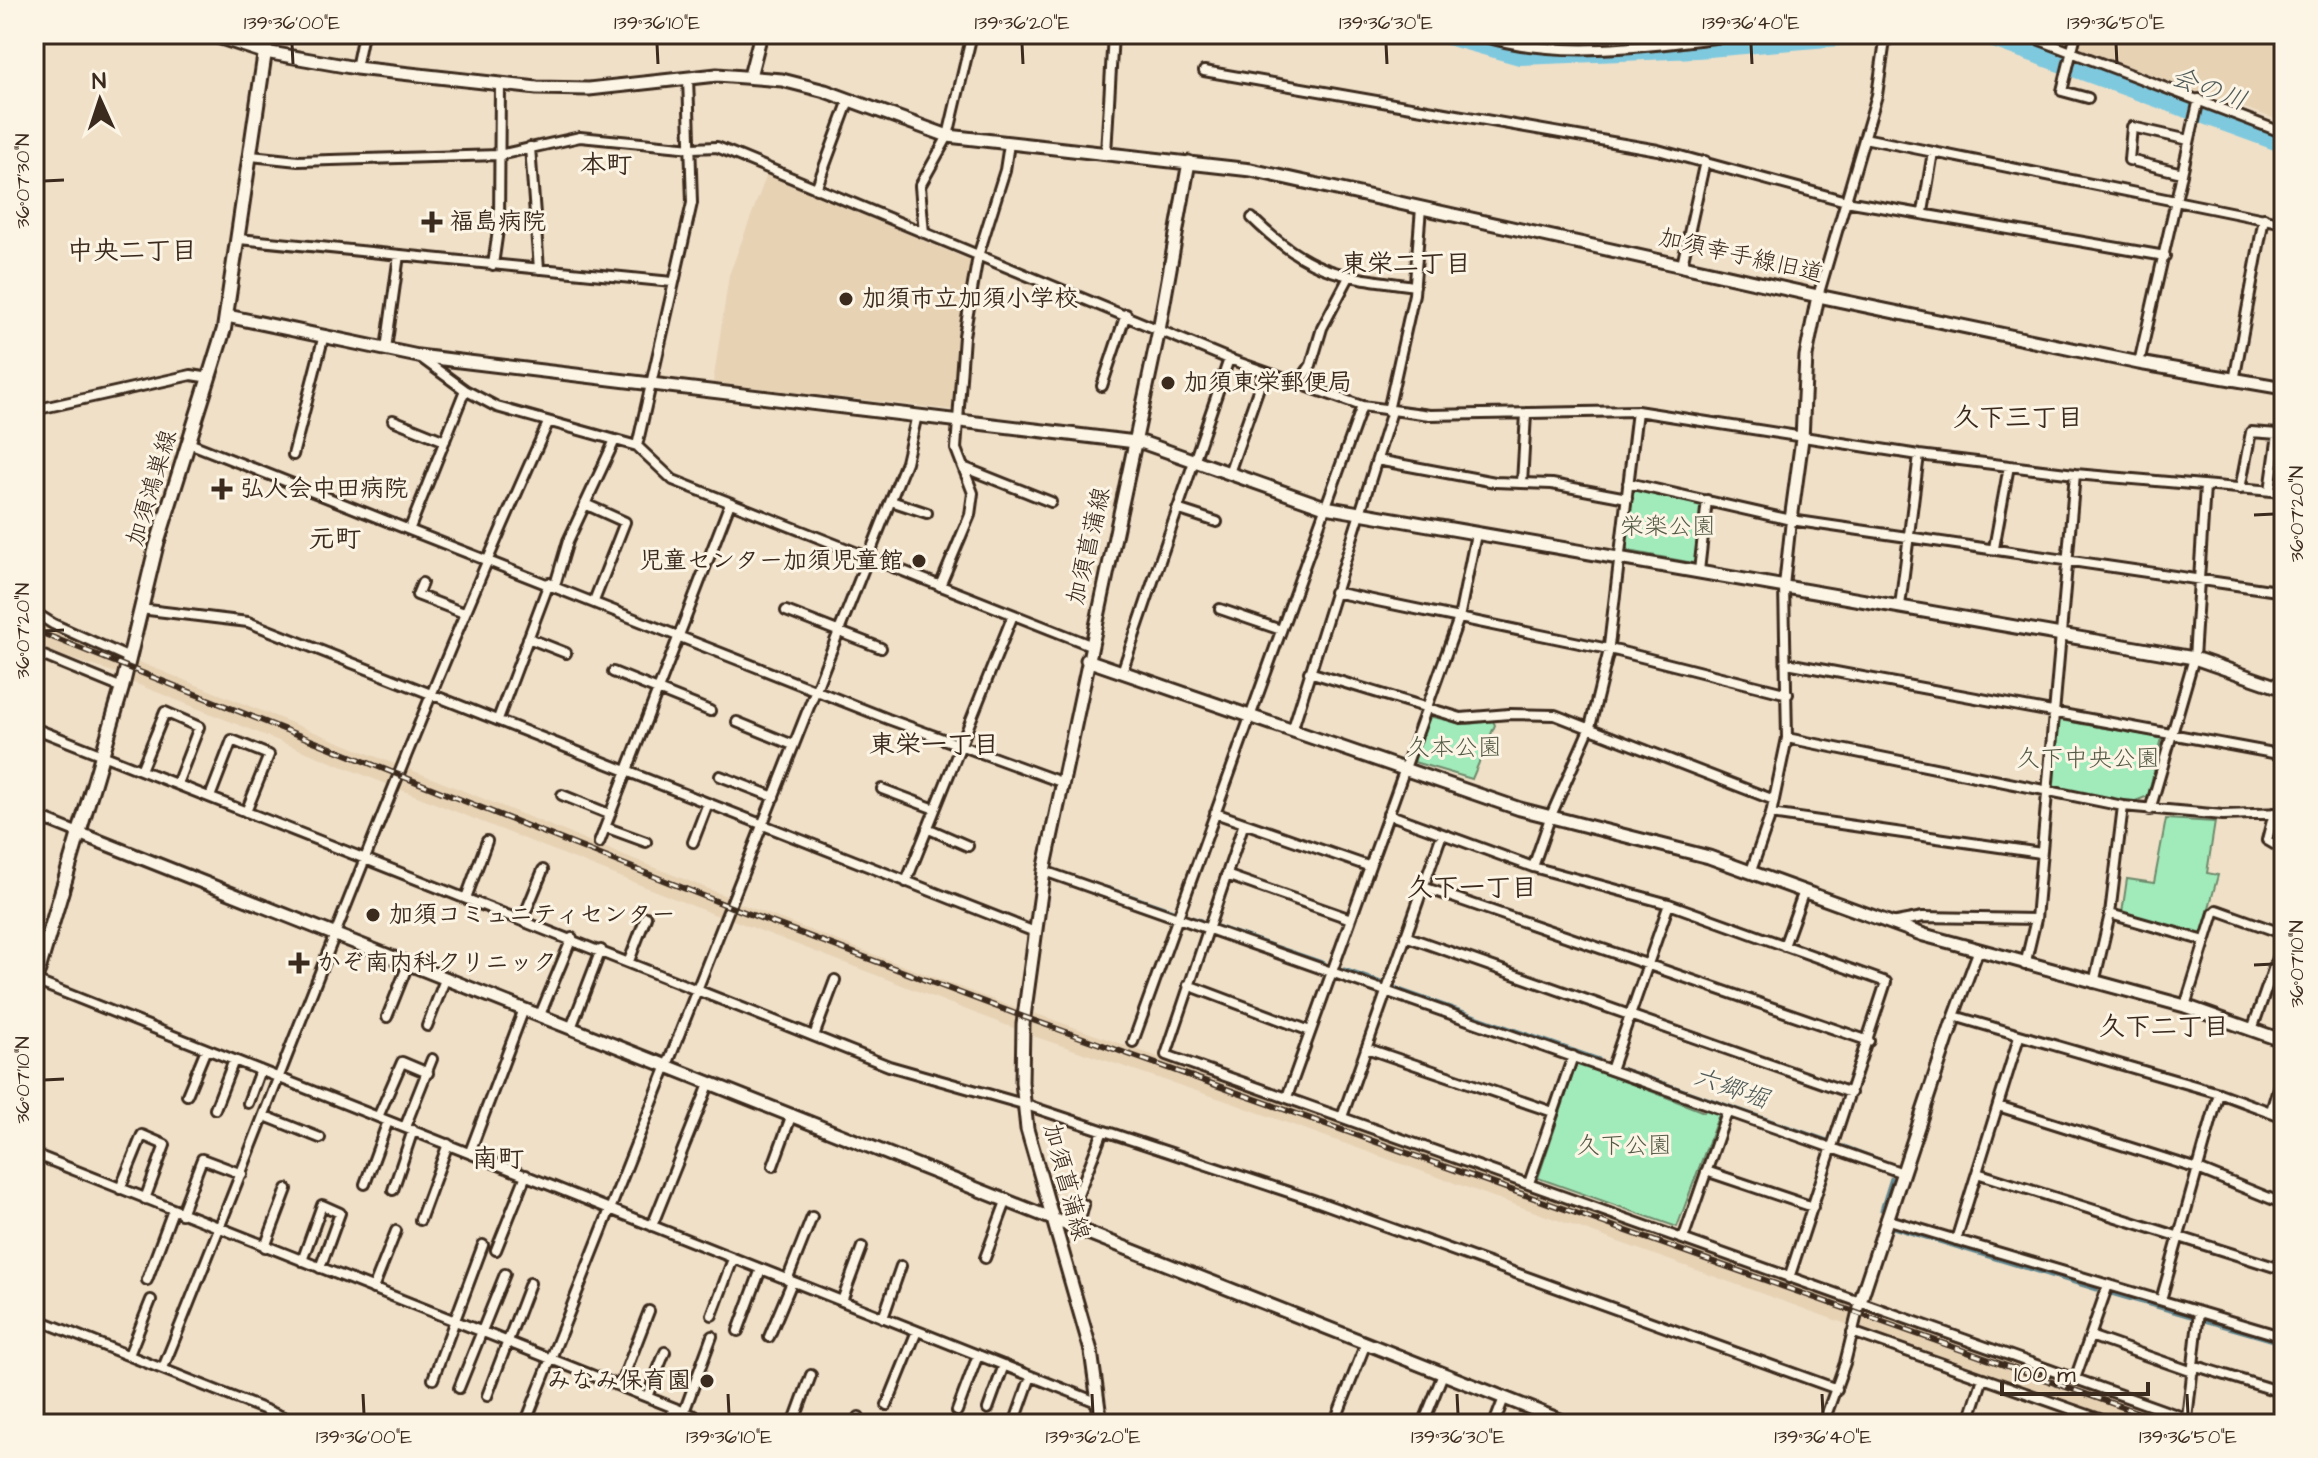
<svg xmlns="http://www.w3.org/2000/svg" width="2318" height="1458" font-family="'Architects Daughter','Klee One',sans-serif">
<rect width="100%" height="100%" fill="#f0e0c8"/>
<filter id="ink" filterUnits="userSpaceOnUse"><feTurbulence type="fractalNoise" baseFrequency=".0125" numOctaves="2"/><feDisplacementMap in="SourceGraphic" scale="16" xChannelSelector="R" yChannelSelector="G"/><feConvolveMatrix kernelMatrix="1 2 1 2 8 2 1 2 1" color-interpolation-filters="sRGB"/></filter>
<g filter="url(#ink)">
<path fill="#e7d2b4" d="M2081,34H2284V122L2078,49Z
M767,174L974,262L961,323L954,410L713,383L729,275Z
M34,618L124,660L120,674L34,648Z
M134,660L397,765L391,786L129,681Z
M409,769L731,898L723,918L399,789Z
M736,902L1020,1010L1018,1025L1016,1029L730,919Z
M1031,1012L1854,1304L1849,1325L1232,1103L1030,1035Z
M1866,1309L2182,1422L2183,1424H2128L1860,1330Z"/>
<path fill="#a1ebba" stroke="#6e8a6c" stroke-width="2" d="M1637,490L1700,504L1703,507L1697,560L1693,563L1629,551L1626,548L1632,493Z
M1427,716L1468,724L1493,721L1495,725L1472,779L1414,762Z
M2060,720L2162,738L2148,796L2133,802L2056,788L2051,783Z
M2166,819L2215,822L2207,873L2218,875L2201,937L2122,913L2127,879L2154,883Z
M1577,1062L1704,1112L1706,1109L1719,1114L1677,1227L1538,1178Z"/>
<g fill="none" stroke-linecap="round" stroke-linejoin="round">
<path stroke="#648992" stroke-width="3" d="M1106,887L1173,910
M1188,916L1201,920
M1217,926L1325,963
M1344,969L1381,982
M1396,988L1599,1059
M1621,1068L1830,1141
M1844,1146L1892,1164
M1881,1210L1891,1178
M1893,1228L2097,1290
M2111,1294L2284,1344"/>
<path stroke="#7fc9df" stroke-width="18" d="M1441,34L1520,56L1697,49L1875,34
M1980,34L2284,144"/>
<defs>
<path id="street" d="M1476,34C1562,63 1659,44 1747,34
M2024,34L2284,133
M2076,34L2062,91L2088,98
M265,52L270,34
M356,68L363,34
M1204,71L1658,150L1846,201L2165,256
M1864,138L2284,223
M530,147L539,269
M1106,153L1113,34
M251,156L298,161L499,155L580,137L692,148L717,147L1229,359L1362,406L1430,415L1637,411L1919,455L2075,474L2284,492
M2182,173L2129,160L2132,127L2189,140
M816,189L849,100
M1923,212L1933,152
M1252,218C1309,274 1339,276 1415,286
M2281,222L2284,204
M924,233L920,186L948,136L972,34
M239,239L672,282
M493,265L499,223L500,84
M1682,265L1705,161
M1818,296L1877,95L1886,34
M386,349L399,255
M420,357L465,390L497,407L637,446L673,480L1090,645
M2139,363L2199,99
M2234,381L2264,218
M1299,383L1311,365L1322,328L1349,277
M1102,386L1126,314
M34,410L191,375L210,378
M1388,411L1414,294L1421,208
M393,420L445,441
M189,443L888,719L1061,782
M637,446L692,203L688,77
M293,455L324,335
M1377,460L1495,482L1552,484L1627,498
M963,467L1051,502
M1229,473L1264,373
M1522,483L1526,414
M1628,483L1791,520L2284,592
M2240,489L2251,432L2278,434L2270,491
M891,501L927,513
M585,504L625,522L594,601
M1177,509L1217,522
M410,528L465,390
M1994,548L2009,466
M1699,571L1707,500
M422,583L417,595L464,613
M555,585L568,541L615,440
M940,586L970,515L973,493L956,449L964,336L978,256L1005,170L1009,144
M1334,592L1618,651L1788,694
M1900,606L1919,455
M140,609L248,622L1035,932
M1220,609L1281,630
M786,611L881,648
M34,612L53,624L129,658
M528,638L566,653
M34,652L122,688
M1787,663L2284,755
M613,672L710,711
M1122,672L1229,359
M1309,672L1461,718L1509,714L1555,715L1774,800
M498,719L549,583
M737,722L793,745
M34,728L889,1066L1023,1104L1316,1201L1837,1389
M1293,728L1392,411
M1787,738L2123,806L2223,815L2284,813
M141,770L165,712L199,727L177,784
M720,776L774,797
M882,789L935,809
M562,795L609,814
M210,797L232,740L269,755L246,812
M2150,810L2194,658L2205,486
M1215,813L1368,866
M2274,813L2267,840L2284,850
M1388,814L1533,867L1669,904L1886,982L1789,1278
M1771,814L2041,853
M34,815L76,832
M1244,823L1166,1055L2202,1424
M605,827L646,842
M927,828L968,846
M693,842L708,803
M599,843L730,503
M1533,867L1550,818L1590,727L1608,654L1637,411
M1044,871L1903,1173
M1751,871L1771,814L1787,738L1784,586L1791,520
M1226,875L1351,919
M906,882L1013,615
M1423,887L1869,1041
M466,898L487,841
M2110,914L2205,941
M523,919L543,870
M1891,923L1923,917L2036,919
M1405,936L1851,1093
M1784,946L1804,891
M629,961L646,917
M2025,965L2036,919L2075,474
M2271,978L2284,983
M35,981L1099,1403
M2094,983L2110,914L2123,806
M1188,985L1310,1031
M2185,1006L2214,913L2217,910L2284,934
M540,1015L572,938
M1954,1016L2219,1093L2284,1117
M387,1017L409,962
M1953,1019L1978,952
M427,1026L446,977
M2253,1027L2284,938
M571,1028L601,950
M814,1036L835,980
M1133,1042L1362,406
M1366,1048L1553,1112
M1611,1070L1669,904
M187,1095L206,1049
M1287,1097L1459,618L1476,534
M248,1103L260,1070
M1998,1106L2198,1169L2284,1204
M215,1109L234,1060
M2271,1111L2284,1068
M265,1116L320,1138
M378,1117L402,1062L428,1073
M1342,1117L1442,834
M405,1127L432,1059
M470,1152L524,1009
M34,1154L715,1424
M773,1166L792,1114
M1706,1171L1813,1207
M1977,1173L2284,1270
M1529,1183L1573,1056
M365,1184L388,1121
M120,1189L142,1135L165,1145L145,1199
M393,1190L413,1130
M181,1214L202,1159L242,1174
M1886,1219L2284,1337
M420,1220L448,1144
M652,1226L710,1082
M1078,1228L1084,1205L1076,1200L1103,1131
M1683,1239L1727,1112
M1956,1240L2019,1037
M265,1247L287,1189
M496,1250L526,1175
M985,1258L1007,1199
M302,1261L322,1205L340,1213L320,1268
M147,1280L173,1210
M787,1280L812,1217
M373,1289L396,1231
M2161,1300L2219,1093
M842,1301L862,1247
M712,1315L733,1259
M34,1318L301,1424
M883,1318L901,1266
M738,1331L761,1269
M1852,1332L2114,1424
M2090,1336L2193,1372
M769,1337L792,1282
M129,1355L151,1300
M2193,1365L2284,1393
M163,1368C291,1053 408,733 548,423
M433,1379L483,1245
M2075,1379L2108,1285
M620,1386L649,1311
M459,1388L505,1274
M487,1396L530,1283
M647,1397L665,1352
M887,1405L917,1331
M988,1409L1004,1365
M957,1411L978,1355
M684,1412L712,1336
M2187,1419L2199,1312
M525,1424L906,462L917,415
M667,1424L674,1408
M793,1424L811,1375
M856,1424L859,1417
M1014,1424L1031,1376
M1334,1424L1366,1343
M1423,1424L1443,1374
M1494,1424L1504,1398
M1823,1424L1845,1363L1860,1302
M1968,1424L1983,1378"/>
<path id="secondary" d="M265,52L356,68L537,88L589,89L717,75L782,80L825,91L948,136L1251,170L1818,296L2139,363L2284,388
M750,76L761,34
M227,316L418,356L1144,443L1325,507L2194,658L2284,689
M1791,520L1802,439L1806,356L1818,296
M1087,660L1520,809L1709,857L1924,935L2185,1006L2284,1041
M76,832L1570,1424
M1860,1302L1952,1024
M1101,1424L1091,1351L1027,1129L1022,1082L1023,1024L1044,871L1159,330L1189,162"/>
<path id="primary" d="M34,985L122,688L156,547L224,329L265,52L210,34"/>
</defs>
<use href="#street" stroke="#3b2a1e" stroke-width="14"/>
<use href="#secondary" stroke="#3b2a1e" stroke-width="17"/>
<use href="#primary" stroke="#3b2a1e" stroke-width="18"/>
<use href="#street" stroke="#fcf5e5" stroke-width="8"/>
<use href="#secondary" stroke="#fcf5e5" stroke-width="11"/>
<use href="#primary" stroke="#fcf5e5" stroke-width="12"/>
<defs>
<path id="rail" d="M34,630L731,907L1024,1017L2170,1424"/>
</defs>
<use href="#rail" stroke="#3b2a1e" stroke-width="6"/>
<use href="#rail" stroke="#fcf5e5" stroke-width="3" stroke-dasharray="9" stroke-linecap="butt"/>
</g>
</g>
<path fill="none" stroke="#3b2a1e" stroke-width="3" d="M292,44L293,64M657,44L658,64M1022,44L1023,64M1386,44L1387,64M1751,44L1752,64M2116,44L2117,64M44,181L64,180M2254,515L2274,514M44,631L64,630M2254,965L2274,964M44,1080L64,1079M363,1394L364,1414M728,1394L729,1414M1092,1394L1093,1414M1457,1394L1458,1414M1822,1394L1823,1414M2187,1394L2188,1414"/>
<g fill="#3b2a1e" stroke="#fcf5e5" stroke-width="3">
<path d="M428 210h8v8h8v8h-8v8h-8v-8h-8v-8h8z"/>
<circle cx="846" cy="299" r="8"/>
<circle cx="1168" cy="383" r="8"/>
<path d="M218 477h8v8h8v8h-8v8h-8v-8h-8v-8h8z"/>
<circle cx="919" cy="561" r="8"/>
<circle cx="373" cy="915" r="8"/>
<path d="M295 951h8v8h8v8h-8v8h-8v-8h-8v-8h8z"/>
<circle cx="707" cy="1381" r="8"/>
</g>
<g text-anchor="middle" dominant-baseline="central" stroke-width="6" stroke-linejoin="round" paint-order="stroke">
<g font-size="24" font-weight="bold" fill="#3b2a1e" stroke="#fcf5e5" text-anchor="start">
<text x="450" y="222">福島病院</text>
<text x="862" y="299">加須市立加須小学校</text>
<text x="1184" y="383">加須東栄郵便局</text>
<text x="240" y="489">弘人会中田病院</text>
<text x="903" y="561" text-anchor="end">児童センター加須児童館</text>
<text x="389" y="915">加須コミュニティセンター</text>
<text x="317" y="963">かぞ南内科クリニック</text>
<text x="691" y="1381" text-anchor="end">みなみ保育園</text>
</g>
<g font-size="24" fill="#3b2a1e" stroke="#fcf5e5">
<text transform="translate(1741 256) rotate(13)">加須幸手線旧道</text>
<text transform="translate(152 488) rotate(-73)">加須鴻巣線</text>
<text transform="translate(1089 546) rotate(-77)">加須菖蒲線</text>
<text transform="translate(1066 1182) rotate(75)">加須菖蒲線</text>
</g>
<g font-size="24" fill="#545a45" stroke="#fcf5e5">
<text x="1668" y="527">栄楽公園</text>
<text x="1454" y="748">久本公園</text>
<text x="2088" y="759">久下中央公園</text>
<text x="1624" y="1146">久下公園</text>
</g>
<g font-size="26" font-style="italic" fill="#4f5a58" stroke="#fcf5e5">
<text transform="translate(2209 89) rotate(20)">会の川</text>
<text transform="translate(1731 1088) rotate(19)">六郷堀</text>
</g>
<g font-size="26" font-weight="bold" fill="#3b2a1e" stroke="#fcf5e5">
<text x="606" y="165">本町</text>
<text x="132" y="251">中央二丁目</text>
<text x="1406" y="264">東栄二丁目</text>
<text x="2018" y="418">久下三丁目</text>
<text x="335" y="539">元町</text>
<text x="934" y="745">東栄一丁目</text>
<text x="1472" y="888">久下一丁目</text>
<text x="2164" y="1027">久下二丁目</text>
<text x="498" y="1159">南町</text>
</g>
</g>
<rect width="2318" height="1458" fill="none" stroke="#fcf5e5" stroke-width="88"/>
<g transform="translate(100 100) rotate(357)" stroke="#fcf5e5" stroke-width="6" paint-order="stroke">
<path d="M0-6L14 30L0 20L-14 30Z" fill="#3b2a1e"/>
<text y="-12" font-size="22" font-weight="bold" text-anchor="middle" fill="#3b2a1e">N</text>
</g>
<path d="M2002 1382v12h146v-12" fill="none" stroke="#3b2a1e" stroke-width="4"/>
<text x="2014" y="1382" font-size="24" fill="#3b2a1e" stroke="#fcf5e5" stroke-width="6" paint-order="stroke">100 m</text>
<rect x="44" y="44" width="2230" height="1370" fill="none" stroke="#3b2a1e" stroke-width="3"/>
<g font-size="20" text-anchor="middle" fill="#3b2a1e">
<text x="292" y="29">139°36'00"E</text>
<text x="657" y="29">139°36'10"E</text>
<text x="1022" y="29">139°36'20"E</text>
<text x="1386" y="29">139°36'30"E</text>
<text x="1751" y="29">139°36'40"E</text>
<text x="2116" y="29">139°36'50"E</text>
<text transform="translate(22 181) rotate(-90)" y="7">36°07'30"N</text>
<text transform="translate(2296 514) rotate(-90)" y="7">36°07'20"N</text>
<text transform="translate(22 631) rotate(-90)" y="7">36°07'20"N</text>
<text transform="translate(2296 964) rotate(-90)" y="7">36°07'10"N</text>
<text transform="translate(22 1080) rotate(-90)" y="7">36°07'10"N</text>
<text x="364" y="1443">139°36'00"E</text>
<text x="729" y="1443">139°36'10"E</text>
<text x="1093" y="1443">139°36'20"E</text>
<text x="1458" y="1443">139°36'30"E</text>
<text x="1823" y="1443">139°36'40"E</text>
<text x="2188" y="1443">139°36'50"E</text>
</g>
</svg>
